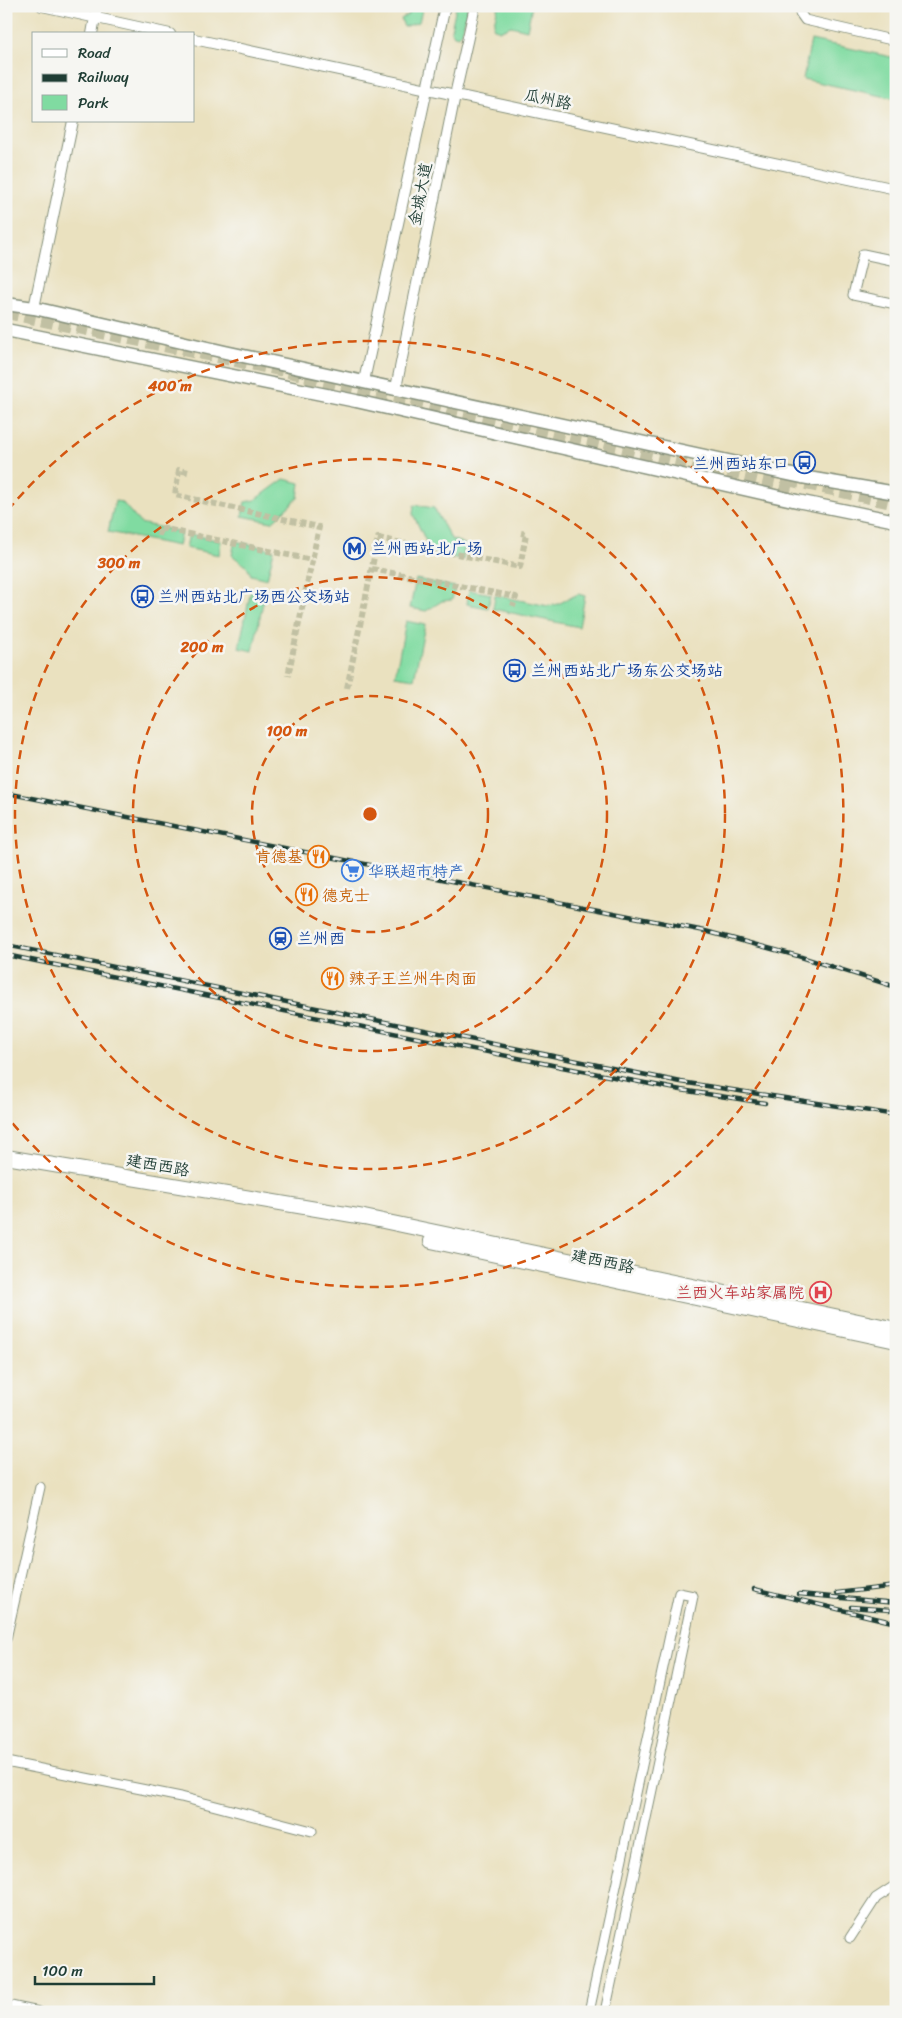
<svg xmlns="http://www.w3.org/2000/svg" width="902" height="2018" font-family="Sriracha,'LXGW WenKai TC',sans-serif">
<rect width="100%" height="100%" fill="#f6f6f2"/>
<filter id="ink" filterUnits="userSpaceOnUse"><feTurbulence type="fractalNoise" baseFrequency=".02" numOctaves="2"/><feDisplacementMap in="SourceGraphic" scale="10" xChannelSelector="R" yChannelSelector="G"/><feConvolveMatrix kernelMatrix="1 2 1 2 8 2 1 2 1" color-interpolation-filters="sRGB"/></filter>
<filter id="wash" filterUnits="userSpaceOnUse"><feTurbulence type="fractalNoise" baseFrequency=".0096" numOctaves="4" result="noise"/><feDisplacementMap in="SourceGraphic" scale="20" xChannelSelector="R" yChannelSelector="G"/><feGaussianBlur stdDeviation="1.12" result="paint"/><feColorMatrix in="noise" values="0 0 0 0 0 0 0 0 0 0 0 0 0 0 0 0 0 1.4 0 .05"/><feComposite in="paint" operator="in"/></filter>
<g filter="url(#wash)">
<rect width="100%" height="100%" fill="#eae1bf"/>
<path fill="#80dba1" stroke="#508c6a" d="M406,6H423L419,22L404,27L401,19L409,14Z
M456,6H468L462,32L459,36L454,35L451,30Z
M498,6H532L527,30L511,26L499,31L493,27Z
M811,40L896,58V99L803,79Z
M284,479L300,483L298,498L272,522L242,516L245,502L255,500Z
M115,501L122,502L140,523L181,532L178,546L108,532Z
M414,505L434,508L451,539L465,544L463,560L431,552L413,514Z
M189,534L221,541L219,555L186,548Z
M235,541L274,550L267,579L251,575L247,567L232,555Z
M416,579L455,587L452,600L442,601L426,611L410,608Z
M251,590L265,593L253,651L239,648Z
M469,590L491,594L488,608L467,604Z
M578,594L585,596L579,627L493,609L495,595L548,606L558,604Z
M406,621L425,625L414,679L395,676Z"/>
</g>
<g filter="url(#ink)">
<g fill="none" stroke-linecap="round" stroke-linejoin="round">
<path stroke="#c1c0a3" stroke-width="6" stroke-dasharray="6 3" stroke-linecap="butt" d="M188,472L179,470L175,495L319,527L288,676
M159,536L160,528L312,560
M372,569L516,597L513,606
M347,688L378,538L520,567L526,534L521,533"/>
<path stroke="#c1c0a3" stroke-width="12" stroke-dasharray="12 6" stroke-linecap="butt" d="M6,313L317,378
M305,383L796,489
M788,480L896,504"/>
<defs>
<path id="minor" d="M800,6V13L805,20L896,41
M896,261L863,254L853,295L896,304
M6,1639L40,1487
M6,1762L181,1797L312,1831
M850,1938L876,1898L896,1885
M6,2005L39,2012
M589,2012L679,1593L693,1596L605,2012"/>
<path id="tertiary" d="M42,6L170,34
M92,34L97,6
M194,39L896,189
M34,308L73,121
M364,381L445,6
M396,388L455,95L475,6"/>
<path id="primary" d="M6,304L34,308L225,352L802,477L896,493
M6,330L356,401L797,501L896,521"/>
<path id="trunk" d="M6,1157L364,1217L896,1329
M431,1241L896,1341"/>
</defs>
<use href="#minor" stroke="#848f7a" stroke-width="11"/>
<use href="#tertiary" stroke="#848f7a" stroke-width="12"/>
<use href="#primary" stroke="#848f7a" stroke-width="15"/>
<use href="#trunk" stroke="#848f7a" stroke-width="16"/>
<use href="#minor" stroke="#fff" stroke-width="9"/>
<use href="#tertiary" stroke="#fff" stroke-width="10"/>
<use href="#primary" stroke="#fff" stroke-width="12"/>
<use href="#trunk" stroke="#fff" stroke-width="14"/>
<defs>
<path id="rail" d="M6,793L705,931L798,956L896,987
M6,945L681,1082L896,1115
M6,955L562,1067L681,1090L765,1103
M754,1589L896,1623
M837,1593L896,1586
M799,1594L896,1603
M851,1607L890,1610"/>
</defs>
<use href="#rail" stroke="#1f3d34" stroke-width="4.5"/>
<use href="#rail" stroke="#f6f6f2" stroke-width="2.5" stroke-dasharray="8" stroke-linecap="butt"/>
</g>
</g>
<g fill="none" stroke="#d45610" stroke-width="2.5" stroke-dasharray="9 6">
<circle cx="370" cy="814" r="118"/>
<circle cx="370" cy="814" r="237"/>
<circle cx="370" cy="814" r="355"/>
<path d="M8 510A473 473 0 1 1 8 1118"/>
</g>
<defs>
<symbol id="bus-ring" viewBox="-11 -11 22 22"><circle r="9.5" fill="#f6f6f2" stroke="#1a4fb4" stroke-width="1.5"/><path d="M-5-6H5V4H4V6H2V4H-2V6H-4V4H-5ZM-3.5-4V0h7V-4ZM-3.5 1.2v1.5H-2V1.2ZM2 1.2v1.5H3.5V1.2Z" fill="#1a4fb4"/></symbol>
<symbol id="metro-ring" viewBox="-11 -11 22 22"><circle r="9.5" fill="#f6f6f2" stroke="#1a4fb4" stroke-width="1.5"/><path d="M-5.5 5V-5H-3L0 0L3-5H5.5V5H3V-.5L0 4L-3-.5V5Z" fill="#1a4fb4"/></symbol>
<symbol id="restaurant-ring" viewBox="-11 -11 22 22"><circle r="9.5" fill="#f6f6f2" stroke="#e8710a" stroke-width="1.5"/><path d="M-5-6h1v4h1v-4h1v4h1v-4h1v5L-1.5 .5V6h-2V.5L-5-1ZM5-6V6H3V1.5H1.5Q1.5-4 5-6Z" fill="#e8710a"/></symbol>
<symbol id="supermarket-ring" viewBox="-11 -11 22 22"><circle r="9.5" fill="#f6f6f2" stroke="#3f7fe0" stroke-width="1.5"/><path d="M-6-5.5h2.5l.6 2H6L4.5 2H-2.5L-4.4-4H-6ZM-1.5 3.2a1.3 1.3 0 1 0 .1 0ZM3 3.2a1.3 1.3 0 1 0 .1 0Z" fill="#3f7fe0"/></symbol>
<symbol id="station-ring" viewBox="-11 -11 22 22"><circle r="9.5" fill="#f6f6f2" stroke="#1a4fb4" stroke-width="1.5"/><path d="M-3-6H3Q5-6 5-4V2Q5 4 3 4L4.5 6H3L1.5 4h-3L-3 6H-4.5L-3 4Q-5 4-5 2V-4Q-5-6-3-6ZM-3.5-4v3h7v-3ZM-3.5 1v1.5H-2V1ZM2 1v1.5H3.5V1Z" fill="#1a4fb4"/></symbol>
<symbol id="hospital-ring" viewBox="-11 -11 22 22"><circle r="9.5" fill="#f6f6f2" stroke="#e0444e" stroke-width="1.5"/><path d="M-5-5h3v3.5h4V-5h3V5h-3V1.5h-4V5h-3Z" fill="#e0444e"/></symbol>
</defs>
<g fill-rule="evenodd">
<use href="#bus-ring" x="792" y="450" width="25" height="25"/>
<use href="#metro-ring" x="342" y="536" width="25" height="25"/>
<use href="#bus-ring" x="130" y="584" width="25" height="25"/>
<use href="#bus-ring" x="502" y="658" width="25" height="25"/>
<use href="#restaurant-ring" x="306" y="844" width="25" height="25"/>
<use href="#supermarket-ring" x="340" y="858" width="25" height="25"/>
<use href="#restaurant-ring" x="294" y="882" width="25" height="25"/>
<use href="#station-ring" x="268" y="926" width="25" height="25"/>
<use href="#restaurant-ring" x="320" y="966" width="25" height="25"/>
<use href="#hospital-ring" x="808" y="1280" width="25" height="25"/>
</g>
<g text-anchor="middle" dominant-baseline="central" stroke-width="5" stroke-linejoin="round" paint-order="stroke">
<g font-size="16" fill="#1f3d34" stroke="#f6f6f2">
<text transform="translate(548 99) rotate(12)">瓜州路</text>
<text transform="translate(420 194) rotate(-79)">金城大道</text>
<text transform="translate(158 1165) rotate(10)">建西西路</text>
<text transform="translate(603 1261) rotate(12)">建西西路</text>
</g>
<g font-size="16" fill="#164399" stroke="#f6f6f2" text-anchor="start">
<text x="789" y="463" text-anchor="end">兰州西站东口</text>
<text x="371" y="548">兰州西站北广场</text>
<text x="158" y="596">兰州西站北广场西公交场站</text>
<text x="531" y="670">兰州西站北广场东公交场站</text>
<text x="297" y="938">兰州西</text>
</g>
<g font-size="16" fill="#c56008" stroke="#f6f6f2" text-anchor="start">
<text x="303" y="856" text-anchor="end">肯德基</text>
<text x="322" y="895">德克士</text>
<text x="349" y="978">辣子王兰州牛肉面</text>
</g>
<g font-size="16" fill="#366cbe" stroke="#f6f6f2" text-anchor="start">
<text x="368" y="871">华联超市特产</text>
</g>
<g font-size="16" fill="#be3a42" stroke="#f6f6f2" text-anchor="end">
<text x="804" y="1292">兰西火车站家属院</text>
</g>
</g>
<circle cx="370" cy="814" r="8" fill="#d45610" stroke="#f6f6f2" stroke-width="2.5"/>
<g font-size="15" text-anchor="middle" font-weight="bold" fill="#d45610" stroke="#f6f6f2" stroke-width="5" stroke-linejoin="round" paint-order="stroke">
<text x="170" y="391">400 m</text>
<text x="119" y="568">300 m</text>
<text x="202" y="652">200 m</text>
<text x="287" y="736">100 m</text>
</g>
<rect width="902" height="2018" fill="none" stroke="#f6f6f2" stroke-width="25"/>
<rect x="32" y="32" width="162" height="90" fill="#f6f6f2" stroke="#a0aca6"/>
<rect x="42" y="49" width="25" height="8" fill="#ffffff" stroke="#a0aca6"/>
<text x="78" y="58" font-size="15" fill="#1f3d34">Road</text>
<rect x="42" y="74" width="25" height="8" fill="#1f3d34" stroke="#a0aca6"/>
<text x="78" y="82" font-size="15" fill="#1f3d34">Railway</text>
<rect x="42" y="95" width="25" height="15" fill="#80dba1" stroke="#a0aca6"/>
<text x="78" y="108" font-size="15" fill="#1f3d34">Park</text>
<path d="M35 1976v8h119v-8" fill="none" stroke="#1f3d34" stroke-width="2.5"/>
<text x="42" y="1976" font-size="15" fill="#1f3d34" stroke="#f6f6f2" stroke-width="4" paint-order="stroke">100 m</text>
</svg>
